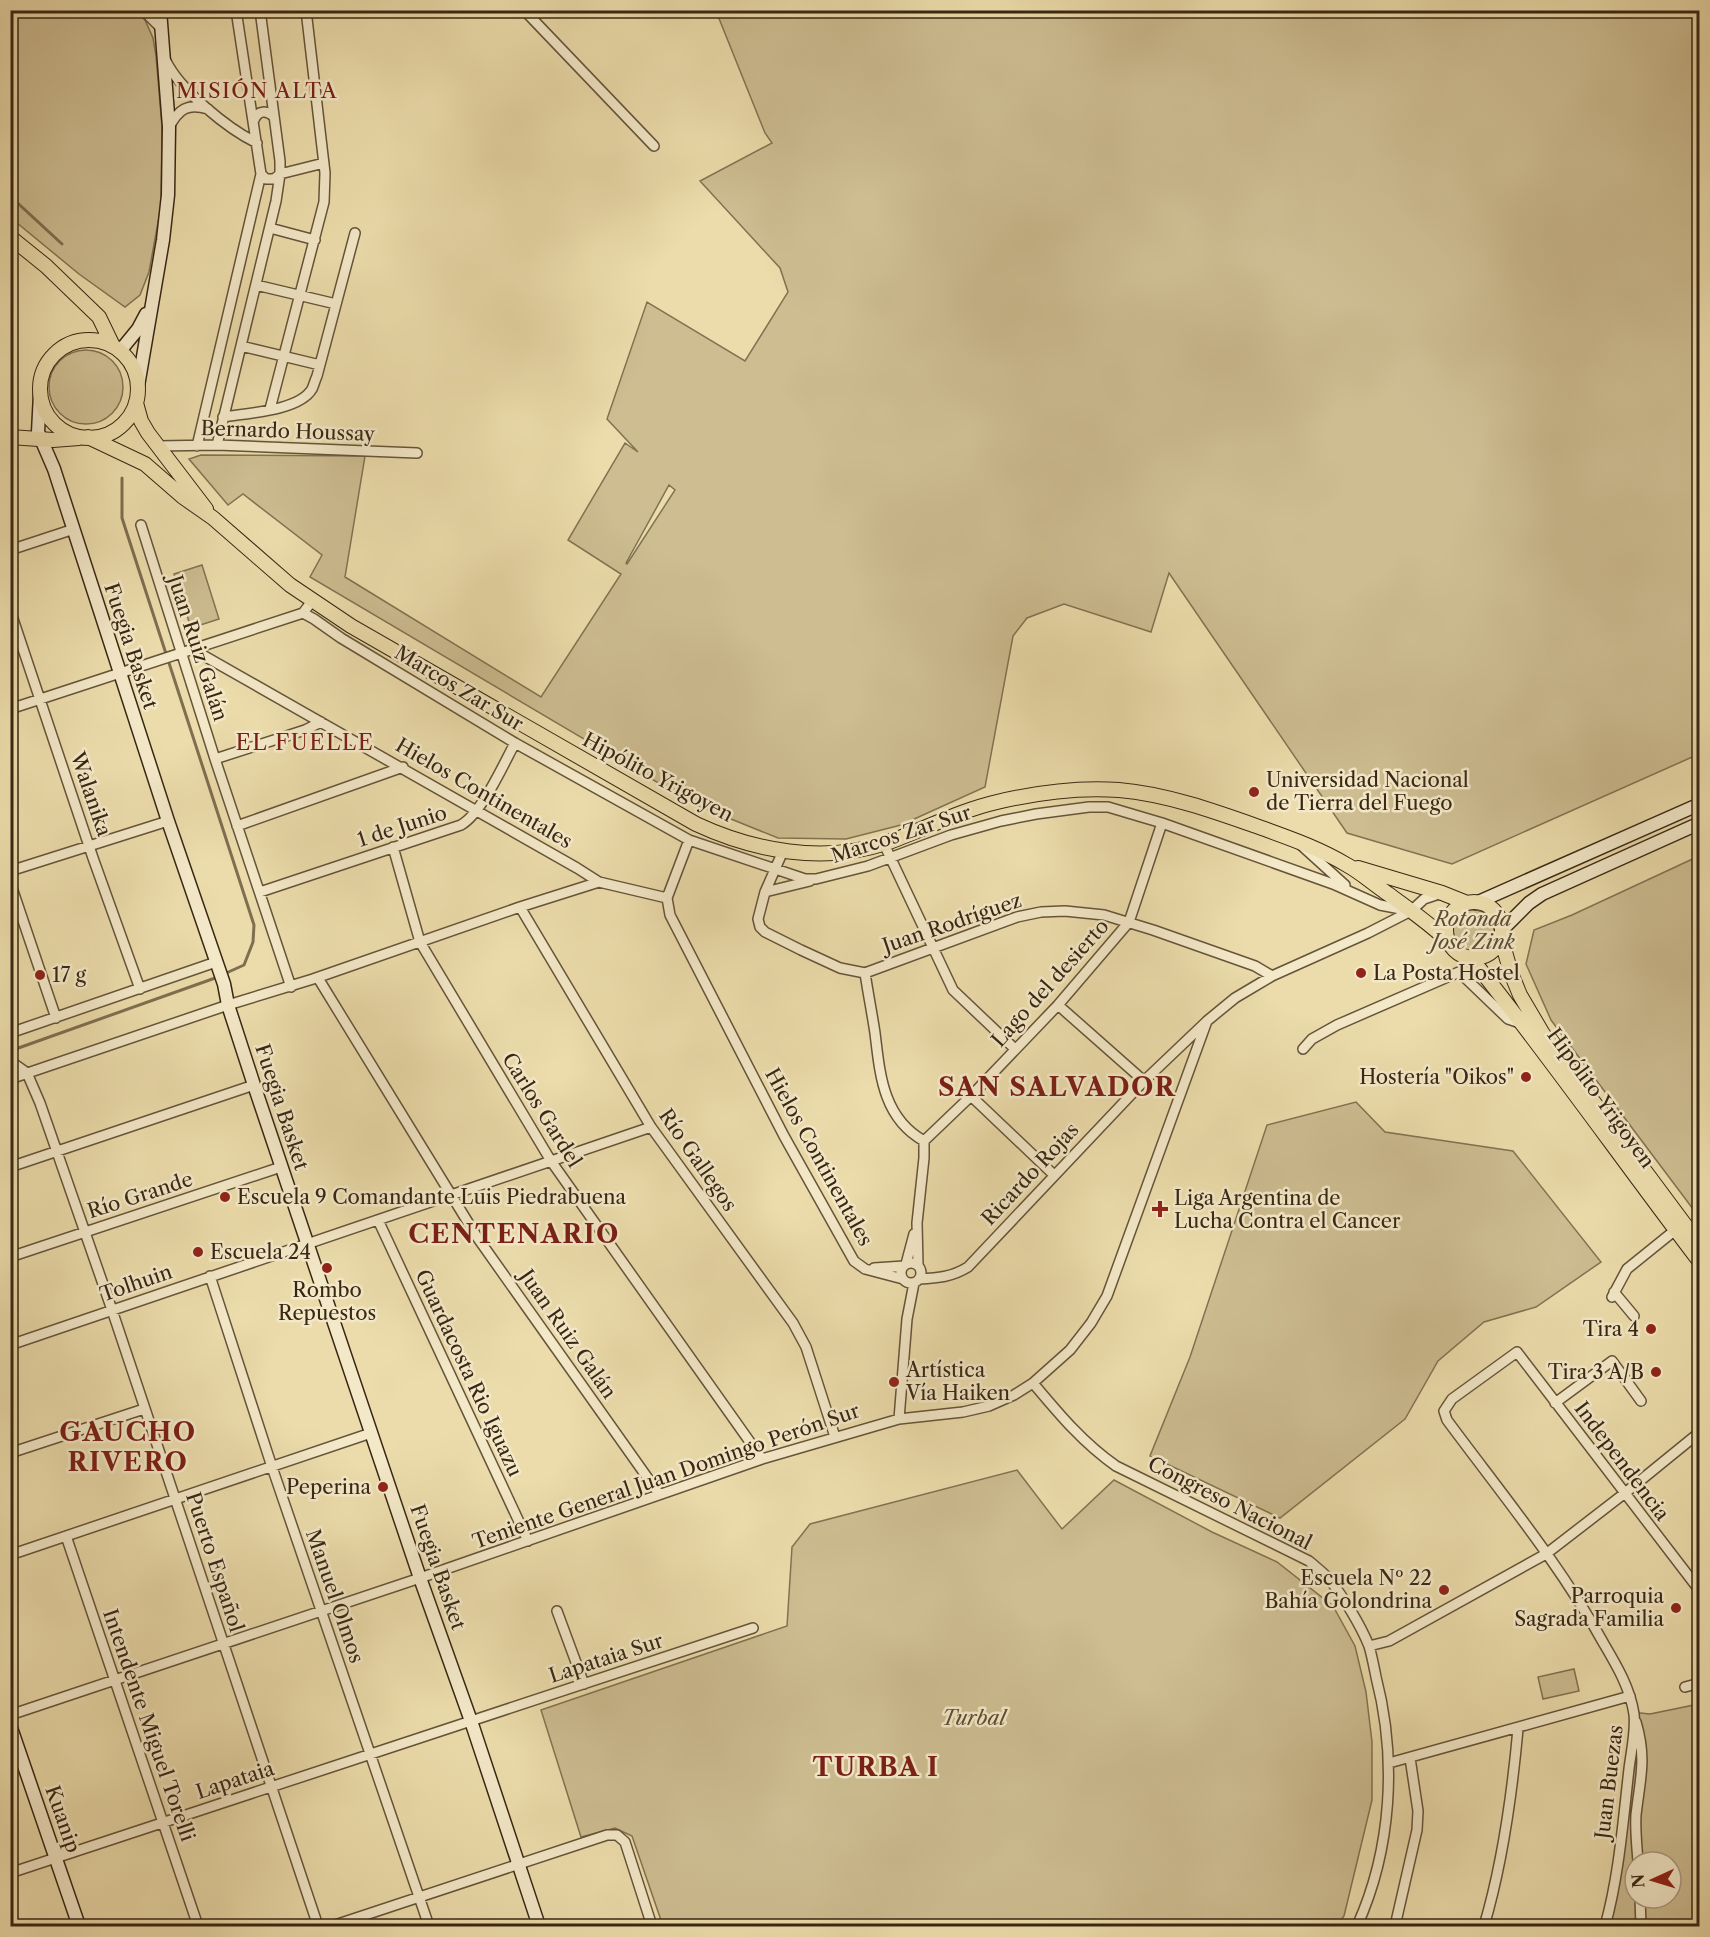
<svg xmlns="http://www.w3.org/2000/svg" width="1710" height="1937" font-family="'Libre Caslon Text',serif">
<rect width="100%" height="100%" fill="#ecdcab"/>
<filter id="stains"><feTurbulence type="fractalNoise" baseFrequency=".00333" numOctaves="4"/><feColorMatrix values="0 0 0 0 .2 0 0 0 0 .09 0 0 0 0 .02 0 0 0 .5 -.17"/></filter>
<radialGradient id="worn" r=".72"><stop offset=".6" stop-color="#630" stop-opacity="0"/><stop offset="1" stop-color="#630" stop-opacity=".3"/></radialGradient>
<path fill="#cdbd91" stroke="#827252" stroke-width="1.5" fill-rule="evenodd" d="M10,11H136L145,20L153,38L156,56L162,127L161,206L149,272L140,295L125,307L79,274L11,218Z
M716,11H1699V754L1452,864L1347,833L1169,573L1151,632L1064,604L1027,618L1013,636L985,787L901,825L846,839L778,838L694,804L310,577L322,555L243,494L228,505L189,459L201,455L365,456L345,577L541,697L621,574L568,540L625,443L638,452L607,419L647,302L745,361L788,292L780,268L700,181L772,143L765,133ZM669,485L675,490L627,564L626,563Z
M49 387a37 37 0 1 1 74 0a37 37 0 1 1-74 0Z
M202,565L219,619L191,628L174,574Z
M1699,856V1217L1551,1020L1526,964L1534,930L1572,915Z
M1452 931a21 21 0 1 1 42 0a21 21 0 1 1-42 0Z
M1356,1102L1385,1132L1513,1151L1601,1262L1536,1307L1484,1322L1438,1361L1405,1419L1280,1518L1150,1456L1190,1357L1267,1125Z
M1017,1470L1062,1529L1114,1480L1212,1532L1277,1562L1333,1606L1355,1646L1366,1692L1372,1742V1800L1344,1916L1336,1926H663L632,1836L615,1828L581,1837L541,1710L787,1626L792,1547L810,1524Z
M1574,1669L1579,1691L1543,1699L1538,1677Z
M1699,1704V1926H1606L1626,1808L1631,1712L1650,1714ZM1635,1862H1671V1898H1635Z"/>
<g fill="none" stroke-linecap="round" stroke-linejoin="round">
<path stroke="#7f6e50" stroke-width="3" d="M10,196L62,244
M122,478V518L254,925L253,942L244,965L224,974
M10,1051L218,977"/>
<defs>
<path id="street" d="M143,10L161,28
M524,10L654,146
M166,61C180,90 228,129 257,143
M254,120C258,110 267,110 274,117
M169,127C179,109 187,103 208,109
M261,174L266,179H274L280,174L324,163
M270,228L315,240
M256,285L336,304
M241,346L320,365
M270,409L324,202L325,173L306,10
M223,417C247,413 299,411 312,389C314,385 315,380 317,376L355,233
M217,445L276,201L280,174V161L260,10
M158,446L217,445L417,453
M197,446L261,174L236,10
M141,525L215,759L291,987
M10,550L74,529
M10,610L93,858L140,989
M303,613L314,619L341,638L515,743L689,840L805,879H816L868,866L951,835L1001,821L1036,814L1089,807H1108L1162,823L1333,884L1380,905L1406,910
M192,649L577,868L599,882
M10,709L303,613L312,601
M215,759L305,730L321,722
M237,826L403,767
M884,844L953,990L1015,1049
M1302,846L1345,885
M393,847L420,942L551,1161L762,1459
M783,851L765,892L758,919L760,927L765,932L801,950L840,968L865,973L1017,917L1041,912L1065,911L1104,915L1153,930L1255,966L1272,976
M10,871L168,821
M10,882L56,1018
M260,892L461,825C482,813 503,765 515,743
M765,892L810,881
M667,898L670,915L784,1136L854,1261L865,1269L903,1279
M667,898L689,840
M520,907L651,1127L793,1323L806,1347L835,1437
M865,973C868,993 872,1013 875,1033C880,1075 883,1118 924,1141V1158L917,1223L918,1265
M318,978L477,1237L659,1494
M1058,1005L1144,1081
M10,1033L216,962
M1303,1049L1312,1039L1337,1025L1459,972L1508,1019L1523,1024
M10,1061L27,1073L40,1103L112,1310L318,1926
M10,1079L228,1005L313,979L520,907L599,882L667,898
M971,1096L1054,1175
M924,1141L971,1096L1058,1005L1129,922L1162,823
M10,1167L254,1085
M378,1220L528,1541
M10,1257L281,1167
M901 1273a10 10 0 1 1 20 0a10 10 0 1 1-20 0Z
M906,1264L914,1234
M874,1268L904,1266
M210,1276L272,1467L429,1926
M919,1279C938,1278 952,1277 968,1267L1144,1081L1207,1021
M1614,1292L1634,1316
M1612,1297L1627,1269L1679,1227
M10,1345L651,1127
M1033,1383C1059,1414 1083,1443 1116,1466L1309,1561C1316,1567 1324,1573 1329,1579C1343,1596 1361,1626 1369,1646C1372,1656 1374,1667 1376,1677C1397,1758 1392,1849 1357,1926
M1555,1403L1612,1361L1641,1401
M899,1419L907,1319L914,1283
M10,1453L144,1409
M66,1536L198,1926
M10,1555L371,1433
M557,1611L584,1684
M1369,1646L1389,1641L1546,1554L1625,1493L1700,1432
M1685,1687L1700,1683
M10,1715L420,1578L762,1459L899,1419L963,1412L989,1406L1014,1395L1033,1383L1070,1350L1091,1323L1107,1296L1207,1021L1235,998L1272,976L1368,933L1411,911L1424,899L1442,893
M1636,1722C1647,1759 1640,1779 1636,1815C1635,1830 1637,1847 1638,1862
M1389,1763L1630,1696
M10,1873L753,1628
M1640,1898L1641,1926
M332,1926L607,1835H617L625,1842L652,1926
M1395,1926L1417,1830L1418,1811L1410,1758
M1484,1926C1503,1862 1512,1795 1518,1729
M1605,1926C1619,1876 1623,1821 1629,1769C1631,1752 1636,1731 1634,1714C1630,1688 1617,1666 1604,1644C1560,1564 1501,1493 1447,1420L1444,1411L1452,1399L1517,1352L1700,1591"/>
<path id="secondary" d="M120,351L138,329L146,314
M138,386L163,240L168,195L169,127L160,10
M40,394L38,432L54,469L168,821L224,984L228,1005L254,1085L420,1578L471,1721L539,1926
M1476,903L1700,804
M1502,930L1529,903L1542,894L1700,823
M10,1725L79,1926"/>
<path id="primary" d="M10,237L46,266L99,317L113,346
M40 389a49 49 0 1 1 98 0a49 49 0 1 1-98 0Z
M136,403L141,421L148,433L206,509
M10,437L53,440L79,438
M88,437L145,464L183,497L213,518L290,585L351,626L696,824C754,851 823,864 886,843C923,830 958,811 997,802C1035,793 1079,787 1119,790C1166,794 1214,811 1259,827C1289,838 1319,848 1347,865C1360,872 1371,882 1384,891C1406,907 1428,922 1448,941
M1358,868L1442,893L1467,903
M1446 930a28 28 0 1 1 56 0a28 28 0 1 1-56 0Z
M1501,938L1511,973L1520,995L1543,1034L1700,1245
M1471,958C1550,1057 1623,1161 1700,1262"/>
</defs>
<use href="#street" stroke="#65543a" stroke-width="12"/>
<use href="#secondary" stroke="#382714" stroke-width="15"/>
<use href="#primary" stroke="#382714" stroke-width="16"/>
<use href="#street" stroke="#f3e8c8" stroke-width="9"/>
<use href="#secondary" stroke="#f3e8c8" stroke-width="12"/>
<use href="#primary" stroke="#ecdcab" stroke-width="14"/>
</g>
<g fill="#8f2418" stroke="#f3e8c8" stroke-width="2">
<circle cx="1254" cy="792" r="6"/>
<circle cx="1361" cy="973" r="6"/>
<circle cx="40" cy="975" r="6"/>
<circle cx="1526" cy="1077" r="6"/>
<circle cx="225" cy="1197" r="6"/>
<path d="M1157 1200h6v6h6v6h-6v6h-6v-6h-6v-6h6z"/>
<circle cx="198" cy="1252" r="6"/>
<circle cx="327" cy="1268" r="6"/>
<circle cx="1651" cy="1329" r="6"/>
<circle cx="1656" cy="1372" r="6"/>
<circle cx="894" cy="1382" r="6"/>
<circle cx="383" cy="1487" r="6"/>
<circle cx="1444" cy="1590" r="6"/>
<circle cx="1676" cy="1608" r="6"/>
</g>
<g text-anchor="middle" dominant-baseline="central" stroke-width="5" stroke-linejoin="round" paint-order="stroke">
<g font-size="20" fill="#382714" stroke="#f3e8c8">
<text transform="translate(288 431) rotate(2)">Bernardo Houssay</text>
<text transform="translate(131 646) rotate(72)">Fuegia Basket</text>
<text transform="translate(198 648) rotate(72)">Juan Ruiz Galán</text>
<text transform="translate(459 688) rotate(31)">Marcos Zar Sur</text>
<text transform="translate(658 777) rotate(28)">Hipólito Yrigoyen</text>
<text transform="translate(484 793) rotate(30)">Hielos Continentales</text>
<text transform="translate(91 794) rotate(71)">Walanika</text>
<text transform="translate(402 826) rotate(-18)">1 de Junio</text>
<text transform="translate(901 834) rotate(-18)">Marcos Zar Sur</text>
<text transform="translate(952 923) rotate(-19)">Juan Rodríguez</text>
<text transform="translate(1050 983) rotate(-48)">Lago del desierto</text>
<text transform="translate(1601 1098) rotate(54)">Hipólito Yrigoyen</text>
<text transform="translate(282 1107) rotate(72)">Fuegia Basket</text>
<text transform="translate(542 1110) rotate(58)">Carlos Gardel</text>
<text transform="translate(819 1157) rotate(61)">Hielos Continentales</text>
<text transform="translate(698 1160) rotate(55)">Río Gallegos</text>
<text transform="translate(1030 1174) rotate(-47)">Ricardo Rojas</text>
<text transform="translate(140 1195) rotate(-18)">Río Grande</text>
<text transform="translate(136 1283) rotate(-19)">Tolhuin</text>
<text transform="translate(568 1334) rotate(55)">Juan Ruiz Galán</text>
<text transform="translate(469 1373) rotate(65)">Guardacosta Rio Iguazu</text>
<text transform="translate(1622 1461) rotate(53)">Independencia</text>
<text transform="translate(666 1476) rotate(-19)">Teniente General Juan Domingo Perón Sur</text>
<text transform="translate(1230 1503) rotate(27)">Congreso Nacional</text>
<text transform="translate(215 1562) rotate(72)">Puerto Español</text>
<text transform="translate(438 1567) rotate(71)">Fuegia Basket</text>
<text transform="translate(335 1596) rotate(71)">Manuel Olmos</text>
<text transform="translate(606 1658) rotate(-18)">Lapataia Sur</text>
<text transform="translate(149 1725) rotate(71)">Intendente Miguel Torelli</text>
<text transform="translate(235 1780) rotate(-18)">Lapataia</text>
<text transform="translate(1609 1782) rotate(-83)">Juan Buezas</text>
<text transform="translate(63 1819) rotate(71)">Kuanip</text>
</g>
<g font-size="20" fill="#382714" stroke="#f3e8c8" text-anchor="start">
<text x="1266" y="780">Universidad Nacional<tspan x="1266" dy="23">de Tierra del Fuego</tspan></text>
<text x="1373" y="973">La Posta Hostel</text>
<text x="52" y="975">17 g</text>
<text x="1514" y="1077" text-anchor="end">Hostería "Oikos"</text>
<text x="237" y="1197">Escuela 9 Comandante Luis Piedrabuena</text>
<text x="1174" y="1198">Liga Argentina de<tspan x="1174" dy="23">Lucha Contra el Cancer</tspan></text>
<text x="210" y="1252">Escuela 24</text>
<text x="327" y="1290" text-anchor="middle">Rombo<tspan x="327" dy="23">Repuestos</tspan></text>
<text x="1639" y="1329" text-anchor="end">Tira 4</text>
<text x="906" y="1370">Artística<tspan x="906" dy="23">Vía Haiken</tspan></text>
<text x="1644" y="1372" text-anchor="end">Tira 3 A/B</text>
<text x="371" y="1487" text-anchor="end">Peperina</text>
<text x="1432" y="1578" text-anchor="end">Escuela Nº 22<tspan x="1432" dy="23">Bahía Golondrina</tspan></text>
<text x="1664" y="1596" text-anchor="end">Parroquia<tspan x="1664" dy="23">Sagrada Familia</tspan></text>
</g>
<g font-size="20" font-style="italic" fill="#5d4c33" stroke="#f3e8c8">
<text x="1473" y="919">Rotonda<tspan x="1473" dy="23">José Zink</tspan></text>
<text x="974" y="1718">Turbal</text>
</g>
<g font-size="21" letter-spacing="1.5" fill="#7a1f14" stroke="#f3e8c8">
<text x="257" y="90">MISIÓN ALTA</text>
</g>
<g font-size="22" letter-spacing="1.5" fill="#7a1f14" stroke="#f3e8c8">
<text x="305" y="742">EL FUELLE</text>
</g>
<g font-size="26" font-weight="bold" letter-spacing="1.5" fill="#7a1f14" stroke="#f3e8c8">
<text x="1057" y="1087">SAN SALVADOR</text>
<text x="514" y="1234">CENTENARIO</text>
<text x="128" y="1432">GAUCHO<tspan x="128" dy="30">RIVERO</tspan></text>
<text x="876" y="1767">TURBA I</text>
</g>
</g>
<rect width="1710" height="1937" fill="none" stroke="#ecdcab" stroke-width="36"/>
<rect x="12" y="12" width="1686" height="1913" fill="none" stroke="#382714" stroke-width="3"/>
<rect x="18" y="18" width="1674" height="1901" fill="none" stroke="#382714" stroke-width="1.5"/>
<g transform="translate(1653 1880) rotate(266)"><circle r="28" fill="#f3e8c8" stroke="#a89b80" stroke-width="1.5"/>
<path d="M0-4.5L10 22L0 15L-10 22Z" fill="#8f2418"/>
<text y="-9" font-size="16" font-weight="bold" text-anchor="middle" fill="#382714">N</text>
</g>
<rect width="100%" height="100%" filter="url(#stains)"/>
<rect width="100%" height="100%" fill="url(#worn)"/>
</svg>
